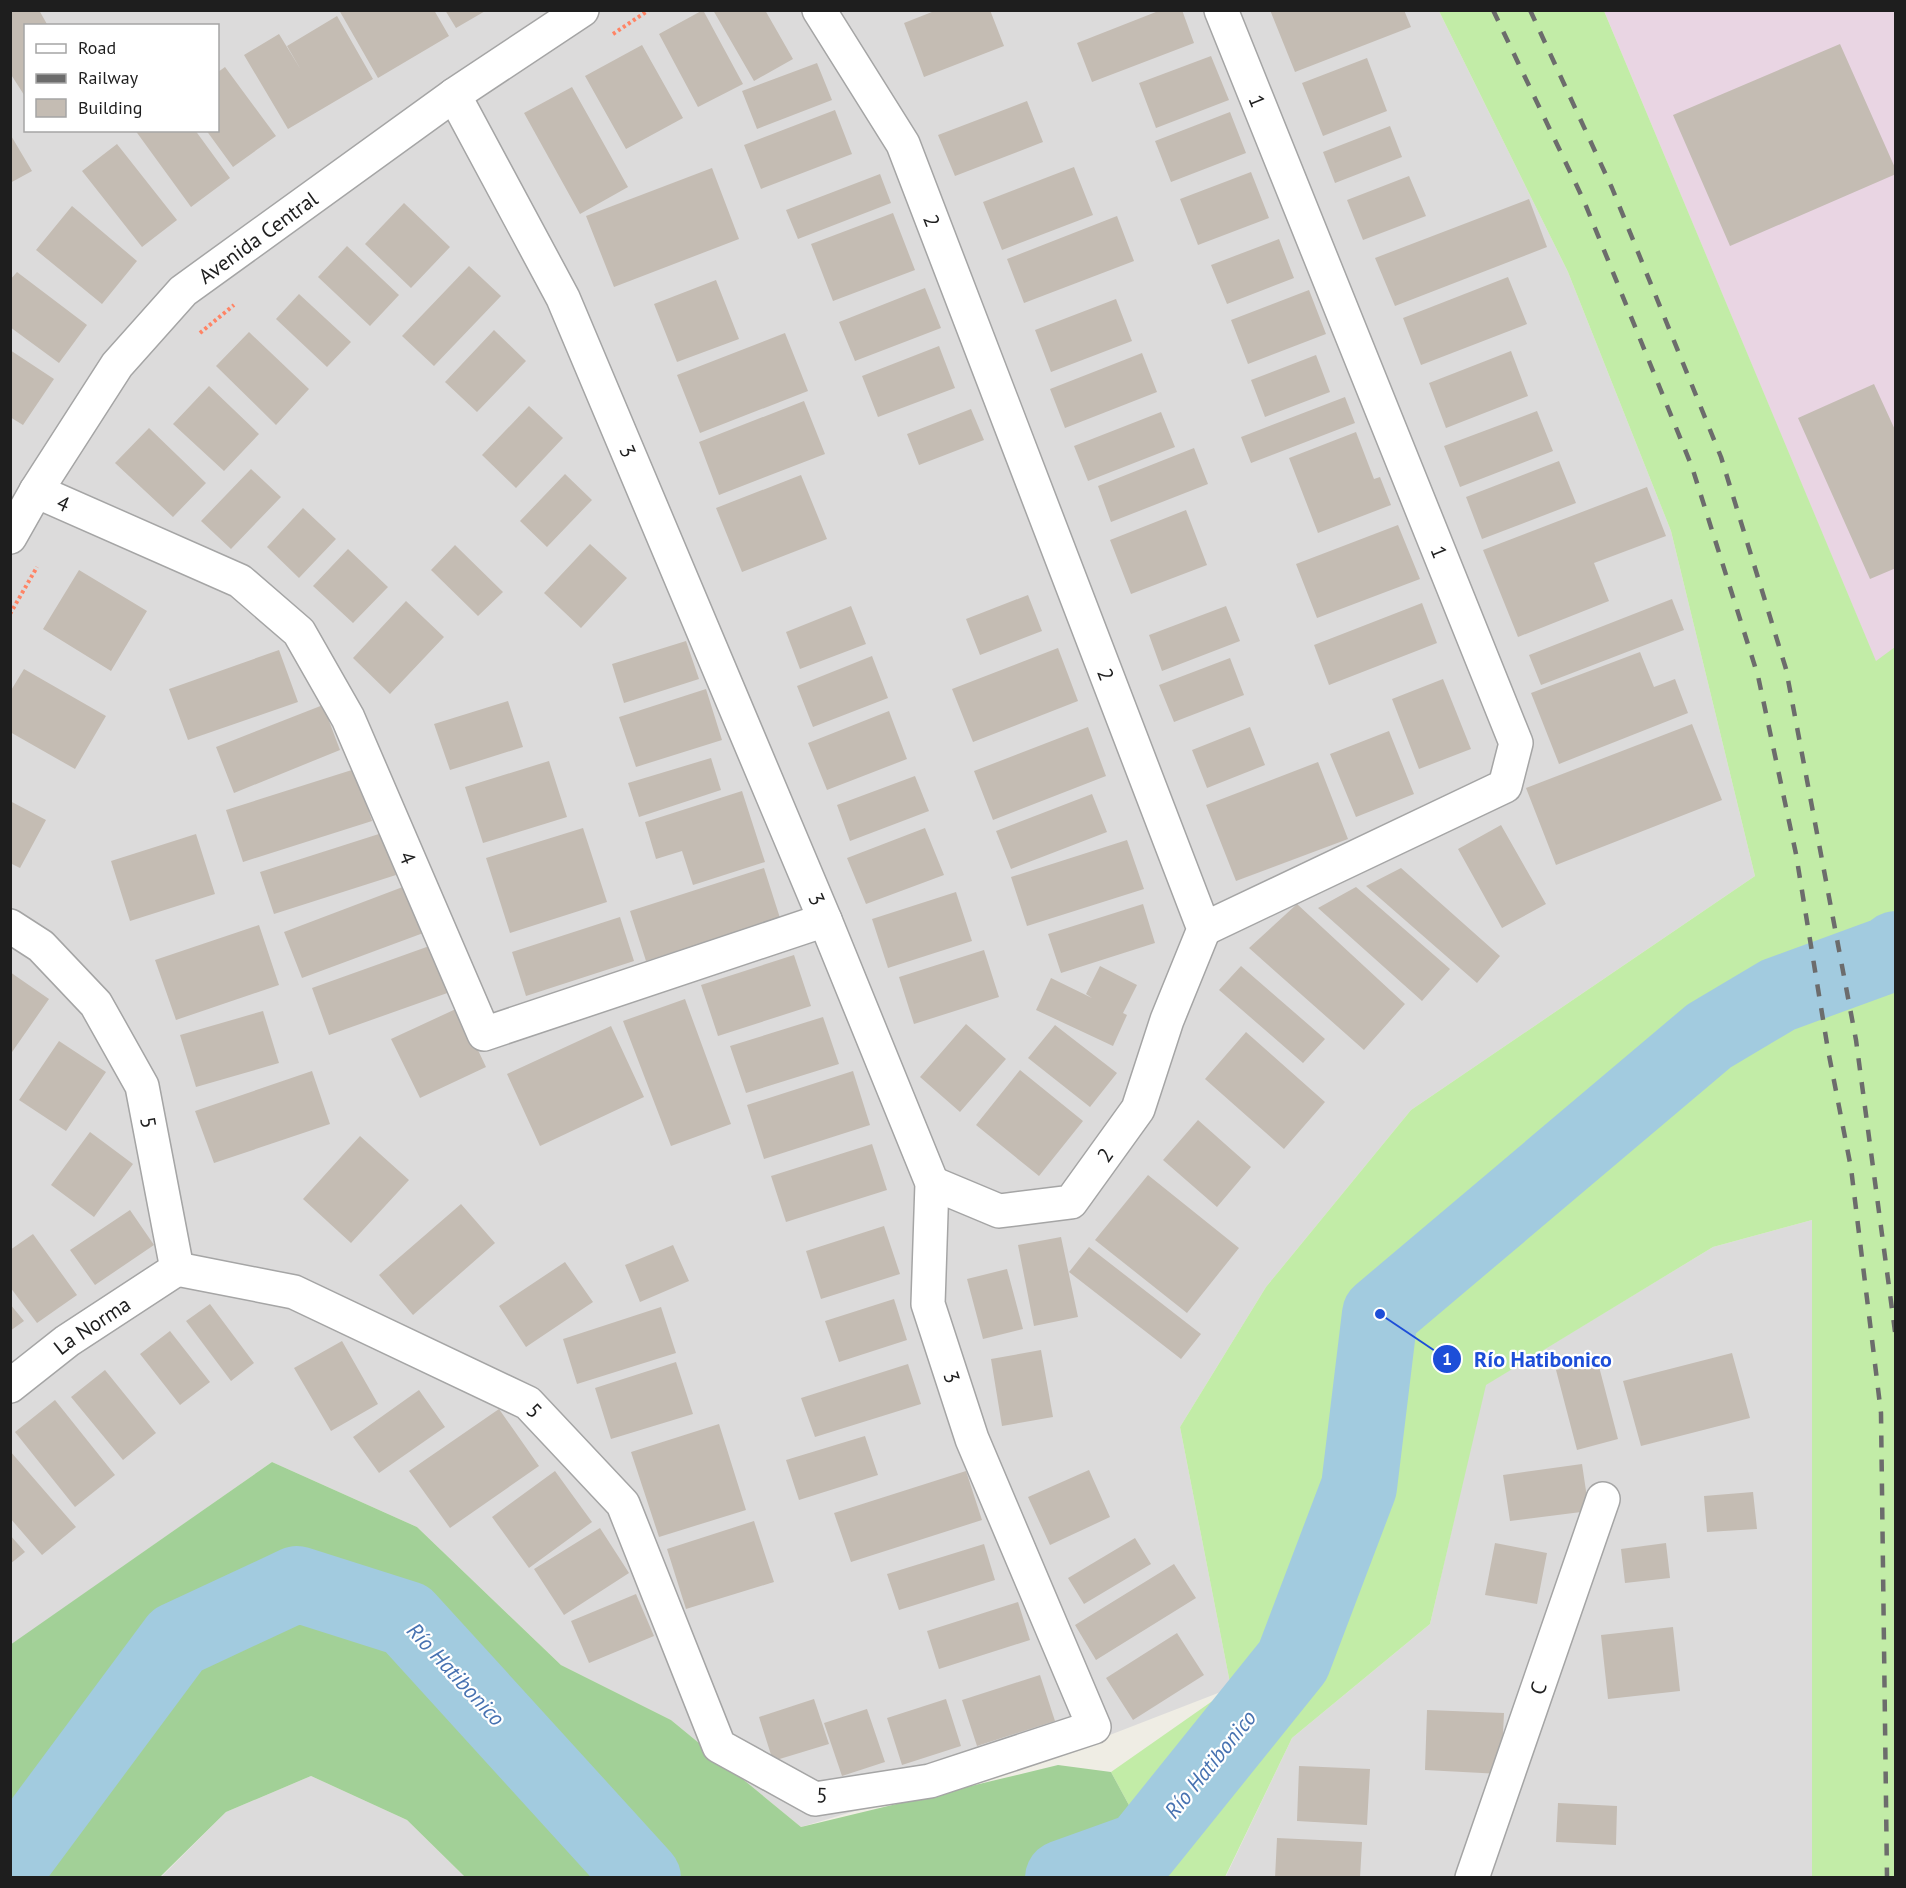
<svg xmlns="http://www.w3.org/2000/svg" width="1906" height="1888" font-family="'PT Sans',sans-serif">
<rect width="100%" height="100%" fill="#efede4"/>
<path fill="#dcdbdb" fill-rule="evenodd" d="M11,11H1439L1568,272L1671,531L1755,876L1411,1110L1266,1287L1180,1427L1231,1688L1102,1738L801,1827L671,1720L561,1665L417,1527L272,1462L11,1645ZM26,26H218V130H26Z
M1812,1220V1877L1225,1878L1292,1738L1430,1624L1485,1385L1713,1247Z
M311,1776L407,1820L465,1877L160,1878L226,1812Z"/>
<path fill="#e9d5e3" d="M1604,11H1895L1896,647L1876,662Z"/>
<path fill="#c2eca7" d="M1439,11H1604L1876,661L1895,647V1877H1812V1220L1713,1247L1486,1385L1430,1624L1292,1738L1225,1877H1168L1111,1772L1231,1688L1180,1427L1266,1287L1411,1110L1755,876L1671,531L1568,272Z"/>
<path fill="#a2d097" d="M272,1462L417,1527L561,1665L671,1720L801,1827L1058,1765L1111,1772L1168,1877H465L407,1820L311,1776L226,1812L160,1877H11L10,1645Z"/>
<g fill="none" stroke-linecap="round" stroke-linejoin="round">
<path stroke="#a2cbdf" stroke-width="76" d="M10,1865L177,1640L297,1584L407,1619L643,1878
M1063,1878L1141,1850L1293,1661L1359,1487L1380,1314L1709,1036L1778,995L1890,954L1896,949"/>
</g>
<path fill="#c4bcb3" d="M10,10H39L48,26H26V98L10,73Z
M339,10H434L449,36L378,78Z
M445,10H487L456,28Z
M703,10L743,84L698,107L659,34Z
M713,10H765L793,59L754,81Z
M937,10H990L1004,46L924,77L904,23Z
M1161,10H1182L1194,43L1092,82L1077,43Z
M1270,10H1404L1411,27L1295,72Z
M337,16L373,79L288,129L244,55L279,34L301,70L287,46Z
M1840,44L1896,170V174L1730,246L1673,115Z
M642,45L683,118L626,149L585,76Z
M1211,56L1229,100L1156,128L1139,83Z
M1367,58L1387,111L1323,136L1302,83Z
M817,63L832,100L757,129L742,91Z
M225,67L276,136L233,167L206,130H218V72Z
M572,87L628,187L580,214L524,113Z
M1027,101L1043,142L955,176L938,135Z
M835,110L852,154L761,189L744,145Z
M1230,112L1246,153L1171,182L1155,141Z
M1390,126L1402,157L1335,183L1323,152Z
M135,130H195L230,178L191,207Z
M10,134L32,171L10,183Z
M117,144L177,220L142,247L82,171Z
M1074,167L1093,215L1002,250L983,202Z
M712,168L739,239L614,287L586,216Z
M1251,172L1269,218L1198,245L1180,199Z
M880,174L891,203L798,239L786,210Z
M1409,176L1426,216L1363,240L1347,200Z
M1529,199L1547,247L1395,306L1375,258Z
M404,203L450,247L411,288L365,244Z
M72,206L137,261L102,304L36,250Z
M893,213L915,270L833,301L811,244Z
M1117,216L1134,261L1024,303L1007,259Z
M1279,239L1294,278L1227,304L1211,265Z
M347,246L399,295L370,326L318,277Z
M469,266L501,296L434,366L402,336Z
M17,272L87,325L59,363L10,327V280Z
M1508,277L1527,324L1421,365L1403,318Z
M716,280L739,339L677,362L654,304Z
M925,288L941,328L855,361L839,322Z
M1309,290L1326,334L1248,364L1231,320Z
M299,294L351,342L327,367L276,319Z
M1116,299L1132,341L1051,372L1035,330Z
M494,330L526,361L477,412L445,382Z
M249,332L309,389L276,425L216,366Z
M785,333L808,391L700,433L677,375Z
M939,346L955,388L878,417L862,376Z
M10,350L54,379L23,425L10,417Z
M1511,351L1528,396L1446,428L1429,383Z
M1142,353L1157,392L1065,428L1050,389Z
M1316,355L1330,392L1265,417L1251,380Z
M1874,384L1896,432V568L1870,579L1798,418Z
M209,386L259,434L224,471L173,424Z
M1345,397L1355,423L1251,463L1241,437Z
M804,401L825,454L719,495L699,442Z
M529,406L563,438L516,488L482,455Z
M971,409L984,440L919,465L907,434Z
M1537,411L1553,451L1460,487L1444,446Z
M1161,412L1175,447L1088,481L1074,446Z
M149,428L206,483L173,517L115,463Z
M1356,432L1374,479L1380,477L1391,505L1318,533L1289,458Z
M1194,448L1208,484L1111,522L1098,486Z
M1559,461L1576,503L1482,539L1466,497Z
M251,469L281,497L231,549L201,521Z
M565,474L592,500L547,547L520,521Z
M801,475L827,539L742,572L716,508Z
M1647,487L1666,536L1594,563L1609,601L1518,637L1483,550Z
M303,508L336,539L299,578L267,547Z
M1186,510L1207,565L1131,594L1110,540Z
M1398,525L1420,579L1317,618L1296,564Z
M590,544L627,578L581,628L544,593Z
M455,545L503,592L478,616L431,570Z
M348,549L388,587L353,623L313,586Z
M79,570L147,611L111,671L43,629Z
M1028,595L1042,631L980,655L966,619Z
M1672,599L1684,630L1541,685L1529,655Z
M406,601L444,637L390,694L353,658Z
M1422,603L1437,643L1329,685L1314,645Z
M851,606L866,644L800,669L786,632Z
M1226,606L1240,641L1162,671L1149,635Z
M686,641L699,679L624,703L612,664Z
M1058,648L1078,701L973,742L952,689Z
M279,650L298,702L188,740L169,689Z
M1640,652L1654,687L1675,679L1688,713L1559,764L1531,693Z
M872,656L888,698L813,727L797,686Z
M1230,658L1244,695L1174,722L1159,685Z
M24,669L106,716L75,769L10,732V692Z
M1443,679L1471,749L1419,769L1392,699Z
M706,689L722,740L636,767L619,717Z
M508,701L523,747L450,770L434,724Z
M323,705L340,750L234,793L216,747Z
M889,711L907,759L827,790L808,743Z
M1692,724L1722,800L1556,865L1526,788Z
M1088,727L1106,776L993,820L974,771Z
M1250,727L1265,765L1207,788L1192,750Z
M1389,731L1414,794L1356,817L1330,754Z
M711,758L721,790L639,817L628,783Z
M549,761L567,817L483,843L465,787Z
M1318,762L1348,839L1236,881L1206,805Z
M355,769L372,821L243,862L226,810Z
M915,776L929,811L850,841L837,805Z
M742,791L765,862L693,885L682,851L656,859L645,822Z
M1092,794L1107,832L1011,869L996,831Z
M10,801L46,820L20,868L10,863Z
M1501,825L1546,904L1502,928L1458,849Z
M583,828L607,902L510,933L486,858Z
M925,828L944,875L866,904L847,858Z
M382,833L396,875L274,914L260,872Z
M196,834L215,894L130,921L111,861Z
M1127,840L1144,889L1027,926L1011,877Z
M764,868L780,918L646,961L630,911Z
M1401,868L1500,956L1477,983L1366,886Z
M408,885L426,932L302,978L284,932Z
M1356,887L1450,969L1422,1001L1318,908Z
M956,892L972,941L888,968L872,919Z
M1143,904L1155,943L1061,973L1048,934Z
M1297,904L1405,1004L1364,1050L1249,948Z
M620,917L634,961L526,996L512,952Z
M259,925L279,985L176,1020L155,960Z
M435,944L453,991L329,1035L312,988Z
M984,950L999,997L914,1024L899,977Z
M794,955L811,1006L718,1036L701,985Z
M1100,966L1137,985L1123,1013L1127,1015L1113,1046L1036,1010L1051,978L1092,998L1086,994Z
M1241,966L1325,1039L1303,1063L1219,990Z
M10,972L49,999L10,1055Z
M685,999L731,1124L671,1146L623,1021Z
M458,1008L486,1067L420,1098L391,1039Z
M263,1011L279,1063L196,1087L180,1035Z
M823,1017L839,1064L746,1093L730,1046Z
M966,1024L1006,1059L960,1112L920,1077Z
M1055,1025L1117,1073L1090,1107L1028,1058Z
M611,1026L644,1097L540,1146L507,1074Z
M1246,1032L1325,1102L1284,1149L1205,1079Z
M59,1041L106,1072L66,1131L19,1100Z
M1020,1070L1083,1121L1039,1176L976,1125Z
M312,1071L330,1124L214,1163L195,1111Z
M853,1071L870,1125L764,1159L747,1105Z
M1198,1120L1251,1167L1217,1207L1163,1160Z
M90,1132L133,1164L94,1217L51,1185Z
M360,1136L409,1180L351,1243L303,1199Z
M872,1144L887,1190L786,1222L771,1176Z
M1148,1175L1239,1248L1187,1313L1095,1240Z
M461,1204L495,1243L413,1315L379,1275Z
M130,1210L154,1245L95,1285L70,1250Z
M884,1226L900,1274L821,1299L806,1251Z
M33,1234L77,1295L37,1323L10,1287V1250Z
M1061,1237L1078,1317L1034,1326L1018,1245Z
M673,1245L689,1281L640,1302L625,1265Z
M1089,1247L1201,1334L1181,1359L1069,1272Z
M565,1262L593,1302L526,1347L499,1306Z
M1007,1269L1023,1329L983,1339L967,1279Z
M894,1299L907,1340L839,1362L825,1321Z
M10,1304L24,1321L10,1331Z
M210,1304L254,1363L231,1381L186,1321Z
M661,1307L676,1353L577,1384L563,1339Z
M170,1331L210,1382L180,1405L140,1354Z
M342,1341L378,1404L331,1431L294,1368Z
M1041,1350L1053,1417L1002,1426L991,1359Z
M1732,1353L1750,1418L1641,1446L1623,1381Z
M1597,1359L1618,1439L1577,1450L1556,1370Z
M676,1362L693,1414L611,1439L595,1388Z
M908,1364L921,1404L815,1437L801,1398Z
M105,1370L156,1433L123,1460L71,1397Z
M419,1390L445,1427L379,1473L353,1437Z
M55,1400L115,1475L75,1507L15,1432Z
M499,1409L539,1466L450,1528L409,1471Z
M719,1424L746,1510L659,1537L631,1452Z
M865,1436L878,1475L799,1500L786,1460Z
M10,1451L76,1527L42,1555L10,1518Z
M1582,1464L1589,1511L1510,1521L1503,1475Z
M1089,1470L1110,1517L1050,1545L1028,1497Z
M555,1471L592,1522L529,1568L492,1517Z
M966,1471L982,1520L851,1562L834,1513Z
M1753,1492L1757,1529L1707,1532L1704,1496Z
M754,1521L774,1582L686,1609L667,1549Z
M600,1528L629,1573L564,1615L534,1569Z
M10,1535L25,1552L10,1564Z
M1135,1538L1151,1564L1084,1604L1068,1578Z
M1495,1543L1547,1553L1537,1604L1485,1595Z
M1666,1543L1670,1578L1625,1583L1621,1549Z
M984,1544L995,1580L899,1610L887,1574Z
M1174,1564L1196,1598L1096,1660L1075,1625Z
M636,1594L654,1636L589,1663L571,1621Z
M1018,1602L1030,1640L939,1669L927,1631Z
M1673,1627L1680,1691L1608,1699L1601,1635Z
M1177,1633L1204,1675L1133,1720L1106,1678Z
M1040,1675L1055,1721L977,1746L962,1700Z
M814,1699L829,1744L773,1761L759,1717Z
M946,1699L961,1746L902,1765L887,1718Z
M867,1709L885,1762L842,1776L824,1723Z
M1427,1710L1504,1713L1501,1774L1425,1770Z
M1299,1766L1370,1769L1367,1825L1297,1821Z
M1558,1803L1617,1806L1616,1845L1556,1842Z
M1277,1838L1362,1842L1360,1878H1275Z"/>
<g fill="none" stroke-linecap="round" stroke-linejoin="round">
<defs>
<g id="minor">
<path id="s1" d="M819,10L903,144L1204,929L1167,1020L1138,1109L1071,1202L999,1211L932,1183"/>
<path id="s2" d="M36,491L240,581L299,632L348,718L484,1034L825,920"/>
<path id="s3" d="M10,926L41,946L96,1004L142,1086L177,1269"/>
<path d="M1204,929L1505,786L1516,743L1221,10"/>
<path id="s4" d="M177,1269L294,1292L528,1403L623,1504L719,1746L815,1799L930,1781L1094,1727L972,1439L928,1304L932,1183L825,920L563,298L454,95"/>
<path id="s5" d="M10,1386L67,1341L177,1269"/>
<path id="s6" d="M1472,1878L1603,1499"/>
</g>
<g id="tertiary">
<path id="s7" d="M10,537L36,491L117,365L183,291L454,95L582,10"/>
</g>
</defs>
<use href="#minor" stroke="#a5a5a5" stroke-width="36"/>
<use href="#tertiary" stroke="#a5a5a5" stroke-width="36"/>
<path stroke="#ff8465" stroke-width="4" stroke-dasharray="3 3" stroke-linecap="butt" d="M613,34L649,10
M200,333L234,305
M10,614L37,567"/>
<use href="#minor" stroke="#fff" stroke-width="33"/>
<use href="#tertiary" stroke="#fff" stroke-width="33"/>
<path stroke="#6c6c6c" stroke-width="4.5" stroke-dasharray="12 12" stroke-linecap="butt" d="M1493,10L1584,201L1692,467L1758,676L1796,854L1828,1050L1851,1168L1881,1413L1887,1878
M1530,10L1612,188L1721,457L1786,669L1856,1040L1896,1339"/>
</g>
<g text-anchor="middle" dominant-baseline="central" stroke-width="4.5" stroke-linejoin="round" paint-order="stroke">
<g font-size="21" fill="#1e1e1e" stroke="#fff">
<text transform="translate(1257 101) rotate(68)">1</text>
<text stroke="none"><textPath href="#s1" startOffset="240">2</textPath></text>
<text stroke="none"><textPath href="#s7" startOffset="394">Avenida Central</textPath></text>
<text transform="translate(628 451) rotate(67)">3</text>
<text stroke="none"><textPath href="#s2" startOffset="30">4</textPath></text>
<text transform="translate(1439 552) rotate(68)">1</text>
<text stroke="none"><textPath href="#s1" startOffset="726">2</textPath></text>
<text stroke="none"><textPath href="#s2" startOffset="552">4</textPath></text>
<text transform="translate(817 899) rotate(67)">3</text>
<text stroke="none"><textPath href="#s3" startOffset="248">5</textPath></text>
<text transform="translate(1105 1155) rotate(-54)">2</text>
<text stroke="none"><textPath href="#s5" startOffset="102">La Norma</textPath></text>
<text transform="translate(952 1377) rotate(72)">3</text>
<text stroke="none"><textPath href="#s4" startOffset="388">5</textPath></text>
<text stroke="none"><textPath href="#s6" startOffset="201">C</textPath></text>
<text transform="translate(822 1795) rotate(2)">5</text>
</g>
<g font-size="22" font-style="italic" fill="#4772b1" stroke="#fff">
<text transform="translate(456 1674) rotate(47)">Río Hatibonico</text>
<text transform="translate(1210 1764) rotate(-51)">Río Hatibonico</text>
</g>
</g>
<path fill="none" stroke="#1d4ed8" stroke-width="2" d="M1380 1314L1447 1359"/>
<g fill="#1d4ed8" stroke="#fff" stroke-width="2">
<circle cx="1380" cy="1314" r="6"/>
<circle cx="1447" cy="1359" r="15"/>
</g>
<g font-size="18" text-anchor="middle" font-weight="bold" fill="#fff">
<text x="1447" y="1365">1</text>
</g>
<g font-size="22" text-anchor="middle" font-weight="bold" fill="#1d4ed8" stroke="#fff" stroke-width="4.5" stroke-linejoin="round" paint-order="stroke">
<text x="1543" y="1367">Río Hatibonico</text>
</g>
<rect width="1906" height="1888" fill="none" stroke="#1e1e1e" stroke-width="24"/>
<rect x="24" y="24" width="195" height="108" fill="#ffffff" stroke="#a5a5a5" stroke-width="1.5"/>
<rect x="36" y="44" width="30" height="9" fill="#ffffff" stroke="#a5a5a5" stroke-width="1.5"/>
<text x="78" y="54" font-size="18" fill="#1e1e1e">Road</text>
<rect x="36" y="74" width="30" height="9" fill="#6c6c6c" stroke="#a5a5a5" stroke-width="1.5"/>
<text x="78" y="84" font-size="18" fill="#1e1e1e">Railway</text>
<rect x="36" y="99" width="30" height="18" fill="#c4bcb3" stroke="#a5a5a5" stroke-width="1.5"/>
<text x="78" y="114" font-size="18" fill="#1e1e1e">Building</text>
</svg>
